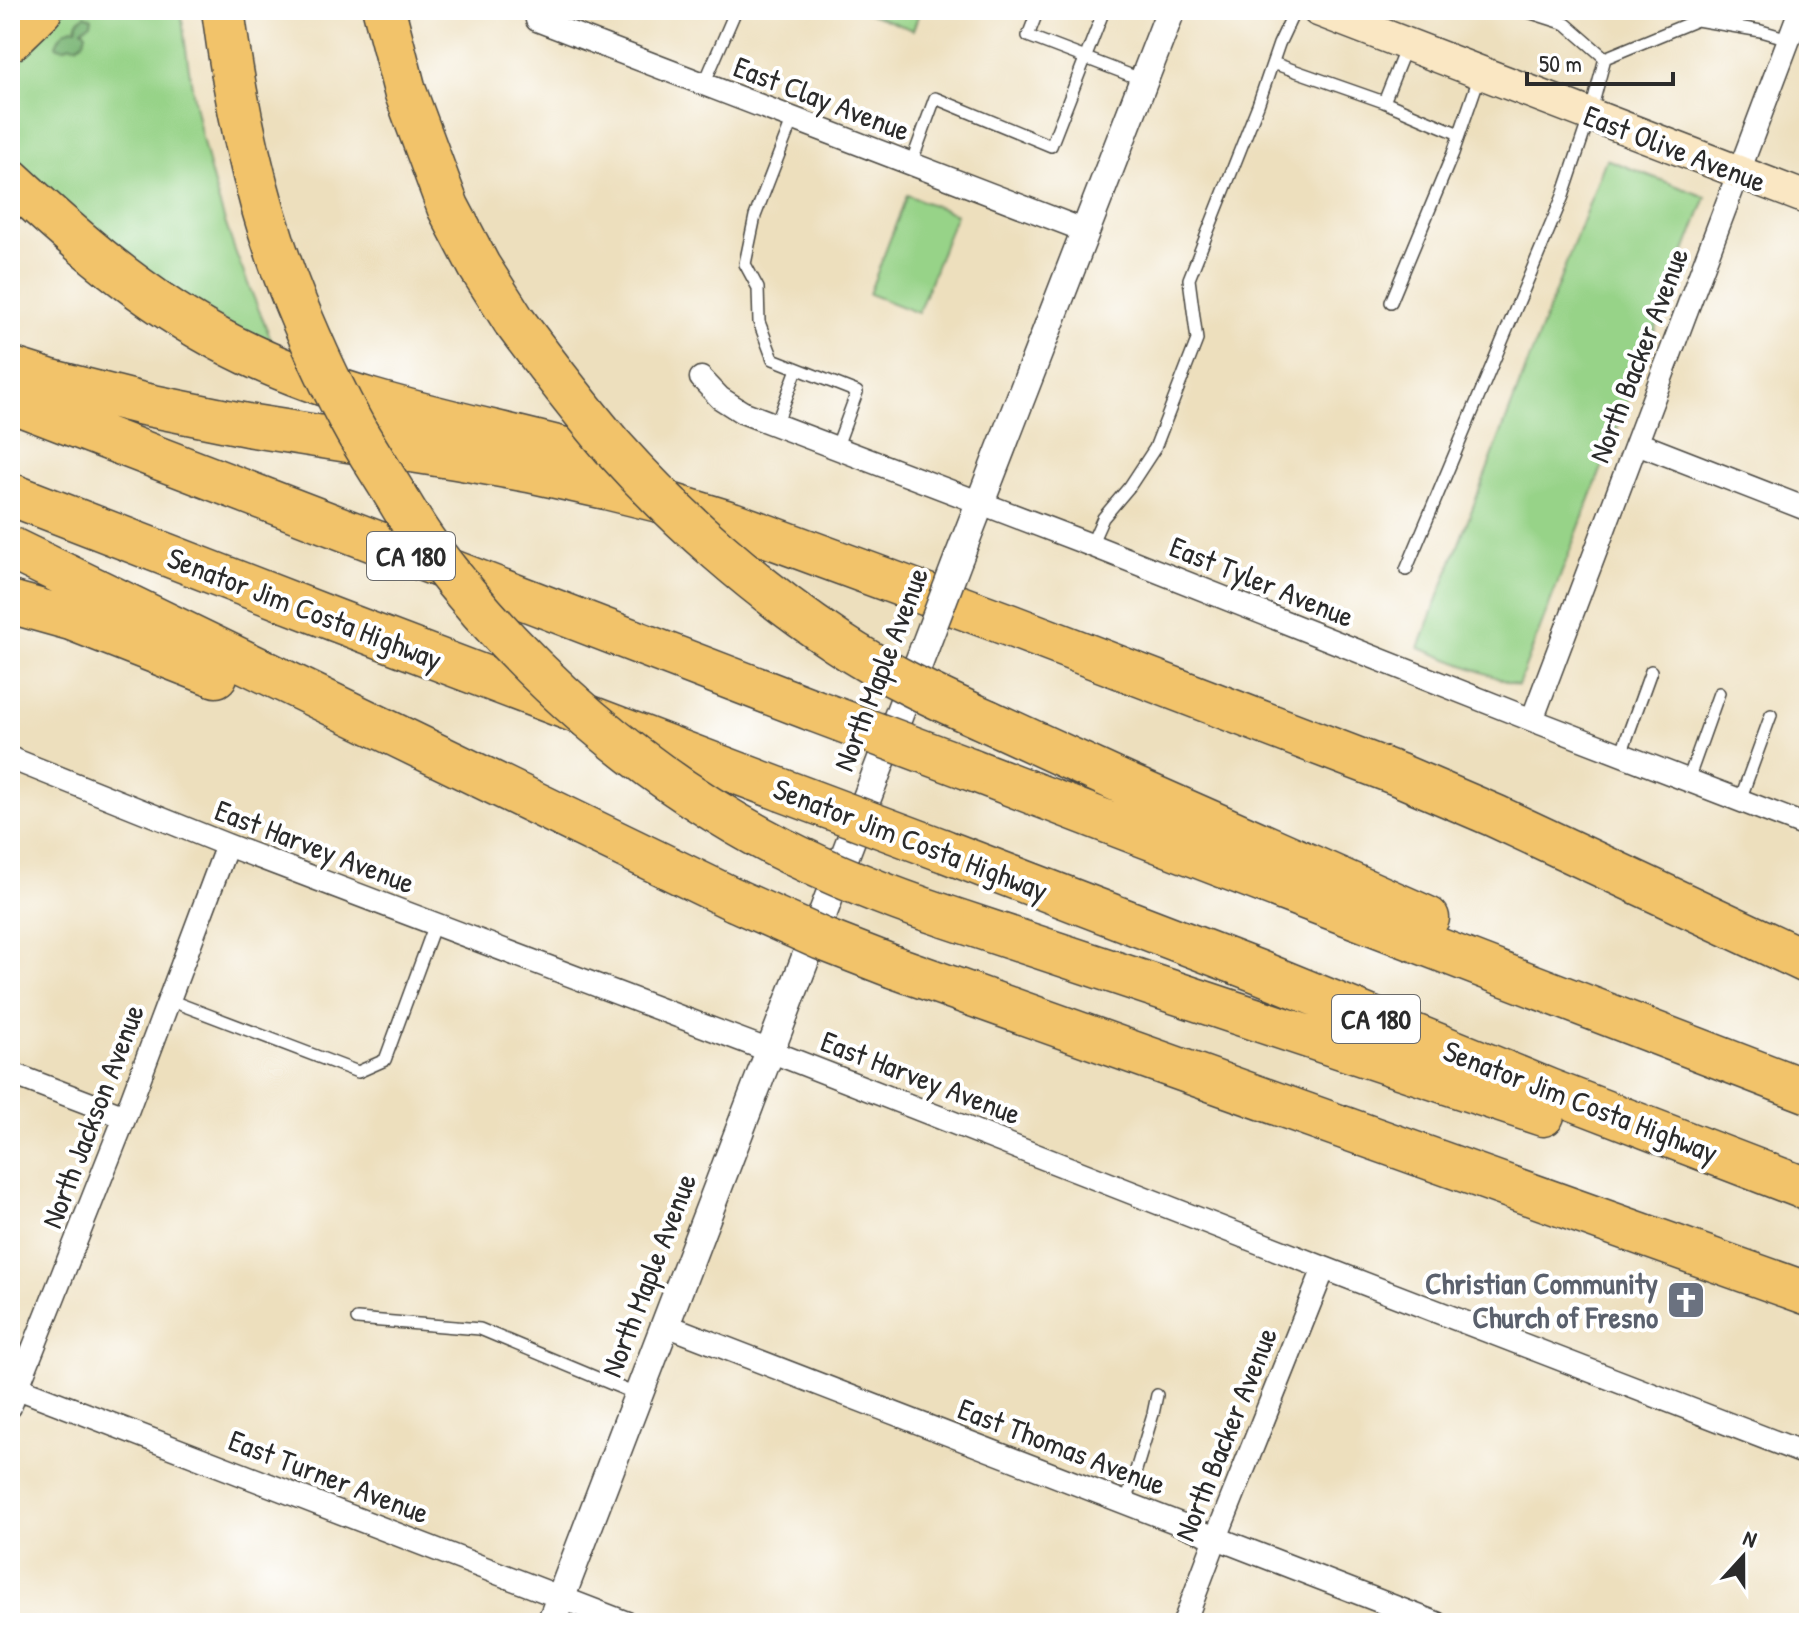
<svg xmlns="http://www.w3.org/2000/svg" width="1819" height="1633" font-family="'Patrick Hand',sans-serif">
<rect width="100%" height="100%" fill="#fff"/>
<filter id="ink" filterUnits="userSpaceOnUse"><feTurbulence type="fractalNoise" baseFrequency=".0125" numOctaves="2"/><feDisplacementMap in="SourceGraphic" scale="16" xChannelSelector="R" yChannelSelector="G"/><feConvolveMatrix kernelMatrix="1 2 1 2 8 2 1 2 1" color-interpolation-filters="sRGB"/></filter>
<filter id="wash" filterUnits="userSpaceOnUse"><feTurbulence type="fractalNoise" baseFrequency=".006" numOctaves="4" result="noise"/><feDisplacementMap in="SourceGraphic" scale="32" xChannelSelector="R" yChannelSelector="G"/><feGaussianBlur stdDeviation="1.8" result="paint"/><feColorMatrix in="noise" values="0 0 0 0 0 0 0 0 0 0 0 0 0 0 0 0 0 1.4 0 .05"/><feComposite in="paint" operator="in"/></filter>
<g filter="url(#wash)">
<rect width="100%" height="100%" fill="#eddfbd"/>
<path fill="#97d388" stroke="#617f5a" stroke-width="2" d="M64,10H181C190,91 206,171 234,248C247,283 262,317 276,351L198,307L89,229L10,156V61Z
M860,10H920L913,30Z
M1606,159L1706,197L1518,686L1419,648Z
M907,195L956,214L918,313L869,294Z"/>
<path fill="#79b574" stroke="#527050" stroke-width="2" d="M85,15L92,18L91,23L82,29L86,33L84,41L76,46L70,45L65,48L58,47L56,45C60,35 65,28 76,28L78,21Z"/>
</g>
<g filter="url(#ink)">
<g fill="none" stroke-linecap="round" stroke-linejoin="round">
<defs>
<path id="service" d="M1038,10L1028,36L1143,80
M1522,10L1566,24L1605,58
M1273,63L1384,102L1459,134
M704,84L736,10
M1384,102L1406,47
M793,118L755,216L745,264L758,288L759,322L773,359L857,392L836,449
M911,164L935,98L1051,146L1104,10
M1391,302L1453,153L1480,75
M776,425L797,369
M1091,545L1103,518L1130,486L1155,448L1197,340L1189,279L1258,105L1279,44L1295,10
M1406,570L1563,196L1590,115L1605,58L1697,20L1761,31L1789,39
M1621,754L1651,671
M1688,780L1719,693
M1740,800L1771,715
M169,1000L358,1072L385,1060L435,924
M357,1319L480,1329L638,1395
M1126,1503L1153,1414L1157,1395"/>
<path id="minor" d="M541,10L537,20L1086,231
M701,378L720,398L742,412L1091,545L1532,720L1809,827
M1637,443L1809,510
M1532,720L1800,10
M10,758L227,845L770,1051L1324,1268L1809,1455
M10,1073L125,1117
M666,1325L1436,1623
M10,1385L627,1623
M10,1407L125,1117L227,845
M1184,1623L1216,1538L1324,1268"/>
<path id="tertiary" d="M959,557L1171,10
M551,1623L924,649"/>
<path id="secondary" d="M1318,10L1809,199"/>
<path id="motorway" d="M384,10L405,91L448,207L479,266L514,321
M10,40L41,10
M10,179C83,247 158,312 250,355C365,410 502,429 624,465
M10,368L48,380L143,404L247,425L456,458L529,471L606,488L667,503L732,523L1009,625L1397,774L1495,816L1809,963
M10,401L813,710
M10,494L335,620L782,790
M10,548L735,900
M10,602L71,619L216,676
M988,721L1123,783L1428,918
M970,769L1809,1092
M942,850L1257,971L1549,1090L1809,1190
M945,916L1543,1115
M894,967L1809,1294"/>
</defs>
<use href="#service" stroke="#484641" stroke-width="14"/>
<use href="#minor" stroke="#484641" stroke-width="25"/>
<use href="#tertiary" stroke="#484641" stroke-width="31"/>
<use href="#secondary" stroke="#484641" stroke-width="35"/>
<use href="#motorway" stroke="#484641" stroke-width="45"/>
<use href="#service" stroke="#fff" stroke-width="11"/>
<use href="#minor" stroke="#fff" stroke-width="22"/>
<use href="#tertiary" stroke="#fff" stroke-width="28"/>
<use href="#secondary" stroke="#fae7c3" stroke-width="32"/>
<use href="#motorway" stroke="#f2c36a" stroke-width="42"/>
<defs>
<path id="tertiary-bridge" d="M924,649L959,557"/>
<path id="motorway-bridge" d="M223,10C236,109 257,209 295,302C313,346 333,390 356,431C367,450 379,469 391,488C404,509 416,531 431,550C524,673 643,777 780,848C833,875 888,897 945,916
M514,321C546,364 578,406 612,446C677,519 756,588 837,642C885,674 936,698 988,721
M813,710L970,769
M782,790L942,850
M735,900L822,939L894,967"/>
</defs>
<use href="#tertiary-bridge" stroke="#484641" stroke-width="31" stroke-linecap="butt"/>
<use href="#motorway-bridge" stroke="#484641" stroke-width="45" stroke-linecap="butt"/>
<use href="#tertiary-bridge" stroke="#fff" stroke-width="28"/>
<use href="#motorway-bridge" stroke="#f2c36a" stroke-width="42"/>
</g>
</g>
<defs>
<symbol id="church-square" viewBox="-11 -11 22 22"><rect x="-9" y="-9" width="18" height="18" rx="4" fill="#6b7280" stroke="#fff"/><path d="M-1.2-6h2.4v3.5h3.3v2.4h-3.3V6h-2.4V-.1h-3.3v-2.4h3.3Z" fill="#fff"/></symbol>
</defs>
<g fill-rule="evenodd">
<use href="#church-square" x="1664" y="1278" width="44" height="44"/>
</g>
<g text-anchor="middle" dominant-baseline="central" stroke-width="8" stroke-linejoin="round" paint-order="stroke">
<g fill="#fff" stroke="#6b6b6b" stroke-width="2">
<rect x="367" y="532" width="88" height="48" rx="6"/>
<rect x="1332" y="995" width="88" height="48" rx="6"/>
</g>
<g font-size="28" font-weight="bold" fill="#2b2b2b">
<text x="411" y="556">CA 180</text>
<text x="1376" y="1019">CA 180</text>
</g>
<g font-size="30" fill="#2b2b2b" stroke="#fff">
<text transform="translate(822 98) rotate(21)">East Clay Avenue</text>
<text transform="translate(1675 148) rotate(21)">East Olive Avenue</text>
<text transform="translate(1638 355) rotate(-69)">North Backer Avenue</text>
<text transform="translate(1262 581) rotate(22)">East Tyler Avenue</text>
<text transform="translate(305 608) rotate(21)">Senator Jim Costa Highway</text>
<text transform="translate(880 669) rotate(-69)">North Maple Avenue</text>
<text transform="translate(911 839) rotate(21)">Senator Jim Costa Highway</text>
<text transform="translate(315 846) rotate(21)">East Harvey Avenue</text>
<text transform="translate(921 1077) rotate(21)">East Harvey Avenue</text>
<text transform="translate(1581 1101) rotate(21)">Senator Jim Costa Highway</text>
<text transform="translate(92 1116) rotate(-69)">North Jackson Avenue</text>
<text transform="translate(648 1275) rotate(-69)">North Maple Avenue</text>
<text transform="translate(1225 1434) rotate(-68)">North Backer Avenue</text>
<text transform="translate(1062 1446) rotate(21)">East Thomas Avenue</text>
<text transform="translate(329 1476) rotate(21)">East Turner Avenue</text>
</g>
<g font-size="30" font-weight="bold" fill="#5b616d" stroke="#fff" text-anchor="end">
<text x="1658" y="1283">Christian Community<tspan x="1658" dy="34">Church of Fresno</tspan></text>
</g>
</g>
<rect width="1819" height="1633" fill="none" stroke="#fff" stroke-width="40"/>
<g transform="translate(1743 1557) rotate(21)" stroke="#ffffff" stroke-width="6" paint-order="stroke">
<path d="M0-6L14 30L0 20L-14 30Z" fill="#2b2b2b"/>
<text y="-12" font-size="22" font-weight="bold" text-anchor="middle" fill="#2b2b2b">N</text>
</g>
<path d="M1527 72v12h146v-12" fill="none" stroke="#2b2b2b" stroke-width="4"/>
<text x="1539" y="72" font-size="24" fill="#2b2b2b" stroke="#ffffff" stroke-width="6" paint-order="stroke">50 m</text>
</svg>
